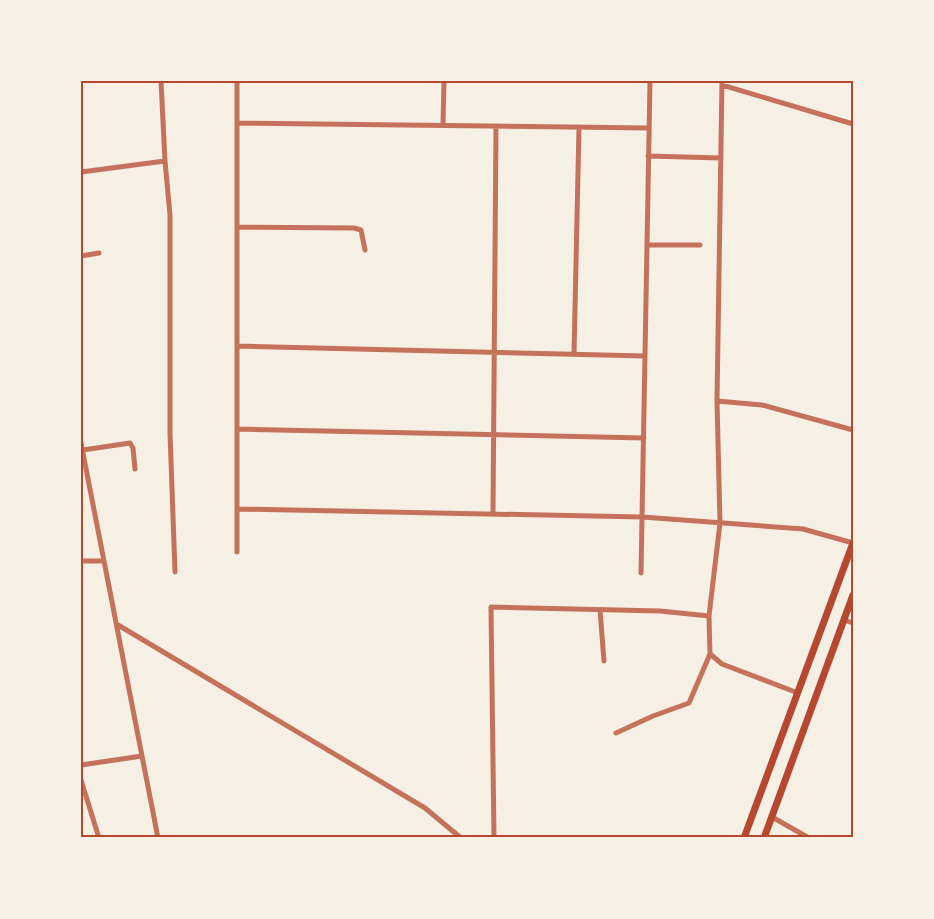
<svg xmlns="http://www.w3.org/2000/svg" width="934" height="919" font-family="Raleway,sans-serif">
<rect width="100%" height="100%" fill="#f6efe4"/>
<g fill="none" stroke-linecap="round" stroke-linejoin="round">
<path stroke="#c5725c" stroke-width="5" d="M237,81V552
M722,81L717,401L720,523L709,616L710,654L722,664L798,693
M722,85L853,124
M237,123L649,128
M443,125L444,81
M648,156L721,158
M165,161L170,215V433L175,572
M81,172L165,161L161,81
M237,227L354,228L361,230L365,250
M647,245H700
M81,256L99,253
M237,346L645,356
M574,354L579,127
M717,401L762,405L853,430
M237,429L644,438
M81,443L158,838
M83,450L130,443L133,448L135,469
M237,509L642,517L803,529L853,543
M493,514L496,126
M81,561H103
M641,573L650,81
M600,610L604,661
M844,620L853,623
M118,625L425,808L461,838
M616,733L653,716L689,703L710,654
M81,765L142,756
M81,780L99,838
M772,817L809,838
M494,838L491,607L660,611L709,616"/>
<path stroke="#b5482f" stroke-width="7" d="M744,838L853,543
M764,838L853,595"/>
</g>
<rect width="934" height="919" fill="none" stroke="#f6efe4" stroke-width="165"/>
<rect x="82" y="82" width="770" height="754" fill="none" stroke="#b5482f" stroke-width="2"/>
</svg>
